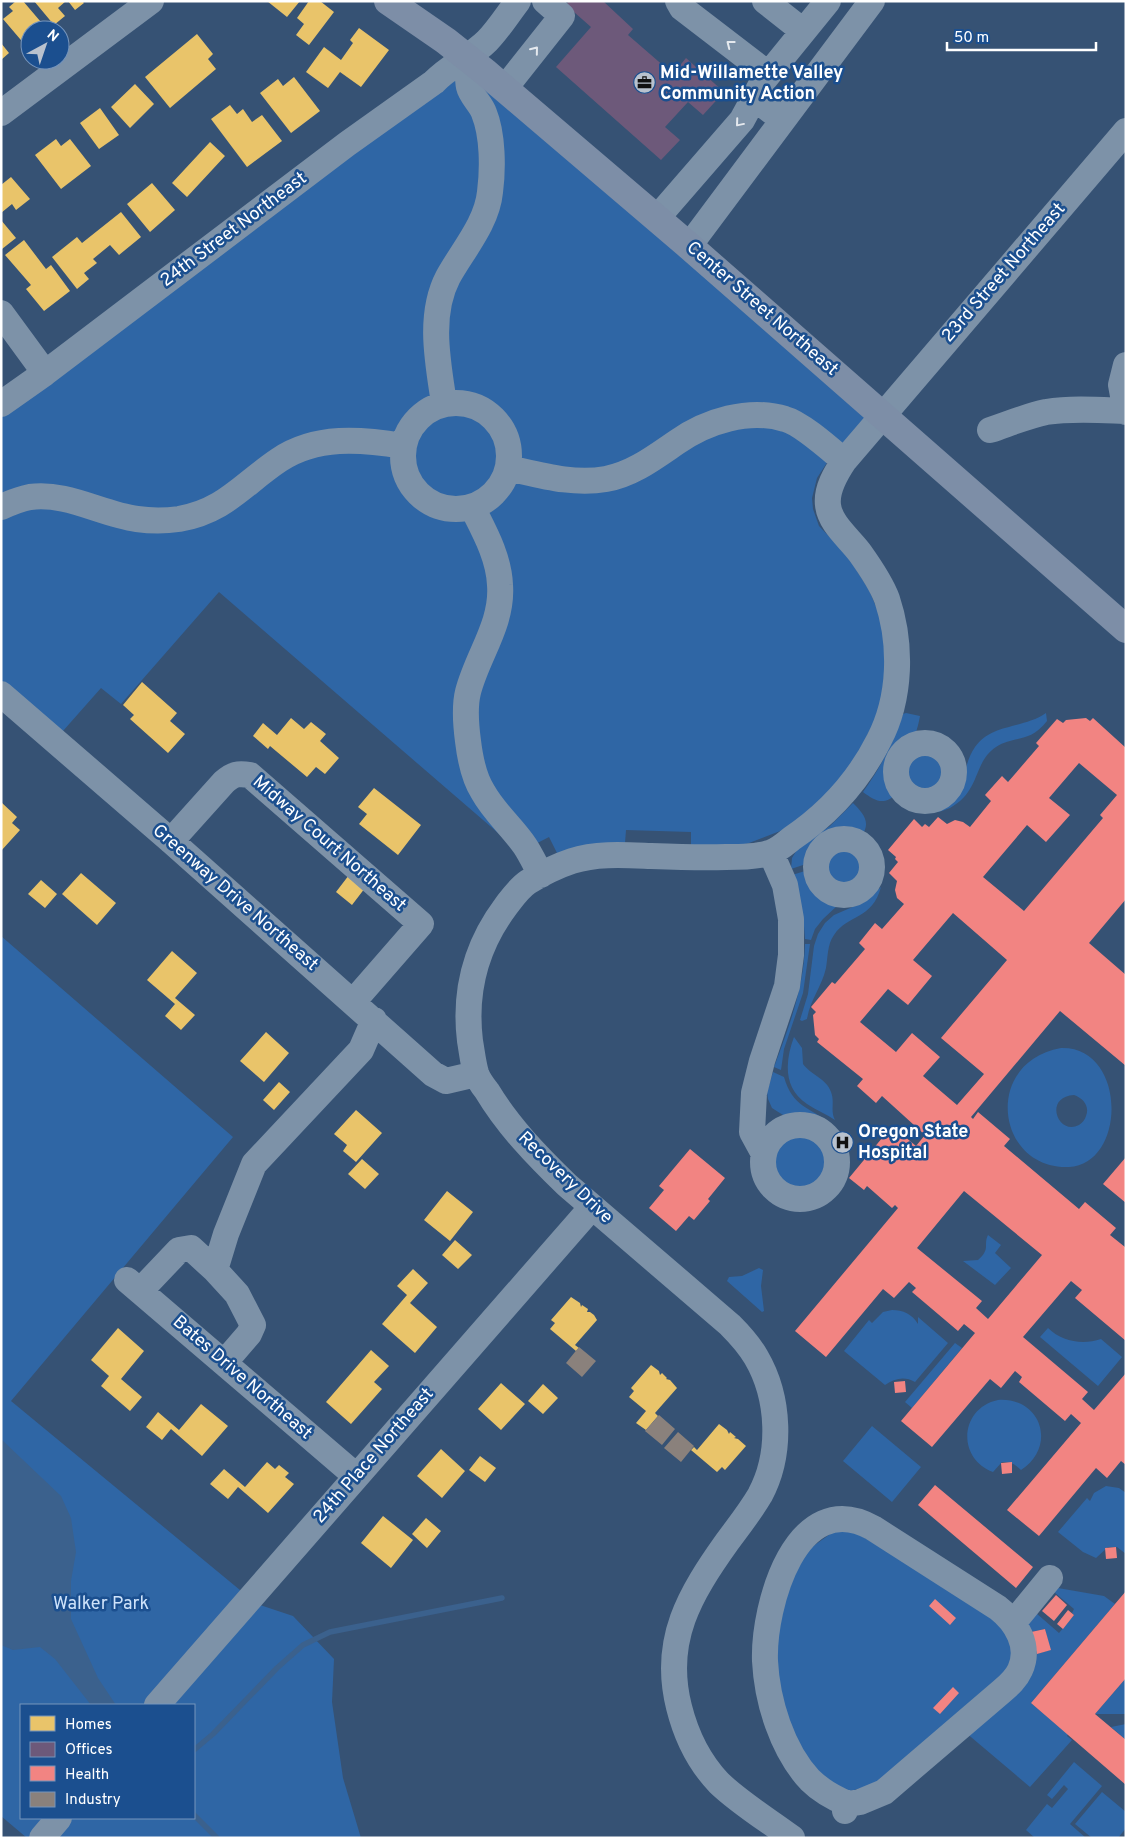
<svg xmlns="http://www.w3.org/2000/svg" width="1127" height="1839" font-family="Overpass,sans-serif">
<rect width="100%" height="100%" fill="#365274"/>
<path fill="#2f66a5" fill-rule="evenodd" d="M468,57L883,415L830,458L817,478L812,498L813,509L819,526L847,555L869,590L880,616L886,646L882,706L846,777L788,828L749,843L737,846L691,845V832L626,830L625,843L557,853L549,837L520,852L219,592L121,704L101,688L55,740L1,694V404Z
M906,713L920,716C919,722 917,730 915,735C912,740 907,742 902,745C887,757 885,779 896,794C884,806 875,801 863,792C881,767 893,743 903,714Z
M1046,713L1047,721C1029,744 1014,735 996,747C973,762 981,791 950,808C944,810 941,812 935,812C971,801 958,771 975,747C992,723 1023,729 1046,713Z
M904 772a21 21 0 1 1 42 0a21 21 0 1 1-42 0Z
M853,803C863,813 872,823 861,836C845,829 827,830 816,845C812,851 810,858 806,864L791,869L792,858L798,848L830,826Z
M823 867a21 21 0 1 1 42 0a21 21 0 1 1-42 0Z
M805,871L808,872L810,880L817,892L838,905L823,919L815,929L811,940L805,939L804,926L792,875Z
M881,887C872,920 848,914 834,935C827,945 828,957 826,968C822,986 810,1000 807,1019L802,1021L800,1020L808,994L814,946L818,934L825,923L834,915L864,902Z
M1,936L233,1137L11,1401L257,1604L293,1616L334,1659L332,1702L343,1778L361,1838H27L1,1816ZM21,1705H194V1818H21Z
M805,944H810L803,993L784,1049L781,1070L774,1067C789,1027 804,988 805,944Z
M794,1037L802,1048L803,1064C811,1075 827,1079 831,1092C835,1102 830,1111 835,1120C826,1114 816,1110 807,1104C783,1088 785,1061 794,1037Z
M1061,1048C1127,1046 1127,1164 1069,1167C996,1170 982,1062 1061,1048ZM1074,1095C1083,1098 1090,1106 1086,1116C1085,1120 1082,1123 1079,1125C1058,1136 1043,1097 1074,1095Z
M773,1072L784,1077C793,1108 810,1107 831,1124L829,1127L810,1118L783,1115L772,1108L768,1099L767,1092Z
M774 1162a26 26 0 1 1 52 0a26 26 0 1 1-52 0Z
M988,1235L1001,1245L995,1253L1011,1268L995,1285L963,1261L978,1260C991,1249 983,1245 988,1235Z
M759,1268L763,1270L761,1286L764,1311L762,1312L727,1281L729,1277L742,1276Z
M892,1310C903,1310 912,1314 918,1324V1317L948,1343L915,1382C905,1376 895,1378 885,1385L844,1351L869,1320L872,1323L883,1312Z
M1048,1328C1062,1342 1083,1345 1101,1339L1122,1357L1098,1386L1040,1337Z
M955,1343L962,1348L912,1408L905,1402Z
M998,1400C1042,1397 1057,1447 1021,1470C1015,1464 1011,1462 1002,1462L993,1472C956,1458 960,1408 998,1400Z
M872,1426L921,1467L892,1502L843,1461Z
M1106,1486L1119,1488L1126,1493V1554L1117,1547H1108L1096,1558L1083,1552L1058,1532L1087,1498L1090,1501L1094,1493Z
M843,1525L1008,1623L1017,1661L890,1781L838,1794L794,1748L770,1652L795,1559Z
M1058,1588L1104,1596L1115,1604L1031,1703L1068,1734L1067,1736L1072,1740L1030,1787L965,1732L1029,1656L1050,1650L1045,1629L1026,1633L1022,1625L1036,1613L1059,1633L1074,1615L1072,1613L1074,1609L1054,1592Z
M1126,1678V1714H1095Z
M1126,1724V1740L1111,1727Z
M1074,1762L1102,1786L1070,1824L1086,1838H1035L1026,1830L1047,1804L1052,1808L1068,1789L1064,1785L1052,1799L1047,1795Z
M1102,1792L1126,1812V1828L1118,1838H1092L1075,1824Z"/>
<path fill="#3b618d" d="M1,1439L61,1496L71,1518L76,1552L71,1581V1619L98,1678L116,1705H91L55,1659L40,1647L13,1650L1,1645Z"/>
<path fill="#e9c46a" d="M16,1H23L46,28L44,30H30V42L26,46L3,19L13,11L9,7Z
M34,1H66L58,8L65,16L54,25Z
M68,1H82L84,3L75,10Z
M267,1H300L287,17Z
M309,1H320L334,12L309,45L296,35L304,24L297,18Z
M359,28L389,50L361,87L340,72L328,88L306,72L324,47L341,60L353,43L350,40Z
M197,34L213,54L208,59L216,69L170,108L145,77Z
M1,43L9,53L1,60Z
M294,77L320,111L291,133L260,93L278,79L283,86Z
M135,84L154,104L130,128L111,107Z
M230,105L237,114L243,109L252,122L262,115L282,141L247,167L211,119Z
M100,108L119,135L99,149L80,123Z
M56,139L61,146L70,139L91,166L61,189L35,155Z
M210,142L225,156L187,197L172,183Z
M11,177L30,199L16,210L12,204L1,213V185Z
M152,183L175,210L150,232L127,204Z
M121,212L141,237L119,255L110,245L93,259L97,263L84,273L89,279L77,289L52,257L77,237L82,243Z
M1,220L16,238L2,249L1,248Z
M24,240L46,269L51,265L70,291L44,311L26,289L31,285L5,255Z
M142,682L177,713L170,721L185,734L168,753L130,719L134,715L123,705Z
M291,718L304,729L311,722L326,734L320,741L339,758L325,774L316,767L307,777L270,746L268,749L253,736L263,723L277,735Z
M374,788L421,825L398,855L359,824L367,814L358,807Z
M1,802L17,817L12,823L20,830L1,851Z
M81,873L116,903L97,925L62,894Z
M349,875L365,888L352,905L336,892Z
M41,880L57,894L45,908L28,894Z
M172,951L197,973L175,998L195,1015L181,1030L165,1016L175,1004L147,980Z
M266,1032L289,1053L264,1082L240,1061Z
M279,1082L290,1092L274,1110L263,1100Z
M356,1110L382,1133L356,1162L343,1151L347,1145L334,1134Z
M362,1159L379,1174L365,1189L348,1174Z
M447,1191L473,1212L450,1241L424,1220Z
M455,1240L472,1255L458,1269L442,1255Z
M413,1269L428,1283L410,1303L437,1327L415,1353L382,1324L407,1295L397,1286Z
M571,1297L580,1303L581,1307L582,1305L588,1309L587,1312H590L594,1315L597,1320L575,1345L579,1348L576,1351L550,1329L555,1323L551,1320Z
M118,1328L144,1351L121,1379L142,1397L130,1411L101,1386L109,1376L91,1360Z
M371,1350L389,1366L374,1382L382,1389L351,1424L326,1402Z
M651,1365L659,1371L660,1375L662,1373L667,1378L666,1379L670,1380L677,1388L655,1413L658,1416L646,1430L636,1423L646,1411L629,1397L634,1391L631,1388Z
M501,1383L525,1404L501,1430L478,1409Z
M543,1384L558,1398L543,1414L528,1401Z
M201,1404L228,1426L202,1456L171,1429L162,1440L146,1427L158,1412L179,1430Z
M719,1424L727,1430L729,1434L730,1432L736,1437L734,1438L738,1439L746,1446L725,1470L722,1467L717,1472L691,1450L694,1447L697,1450Z
M441,1449L465,1471L442,1498L417,1476Z
M480,1456L496,1468L485,1482L469,1470Z
M267,1462L275,1469L279,1465L289,1473L285,1477L294,1484L268,1513L238,1487L228,1499L210,1484L224,1469L245,1487Z
M383,1516L413,1540L391,1568L361,1543Z
M426,1518L441,1531L427,1548L412,1534Z"/>
<path fill="#6d597a" d="M569,1H603L633,29L628,35L673,74L686,58L724,92L703,115L688,102L665,127L680,140L661,160L556,67L591,27L566,5Z"/>
<path fill="#f28482" fill-rule="evenodd" d="M1086,718L1090,721L1093,718L1126,748V899L1089,943L1126,975V1066L1060,1011L971,1117L973,1119L978,1112L1010,1139L1004,1146L1079,1209L1085,1202L1116,1228L1110,1235L1125,1247L1126,1246V1341L1075,1298L1082,1290L1071,1281L1023,1337L1088,1392L1082,1399L1094,1410L1126,1373V1465L1121,1461L1107,1478L1096,1468L1039,1536L1007,1510L1081,1423L1071,1414L1065,1421L1019,1382L1022,1377L1015,1371L1001,1388L990,1379L932,1447L901,1421L975,1333L964,1324L958,1331L912,1292L916,1288L909,1282L894,1298L883,1289L826,1357L795,1331L898,1208L895,1205L892,1208L867,1186L864,1190L849,1178L892,1126L916,1146L925,1135L882,1096L876,1103L857,1086L863,1079L817,1042L819,1039L815,1035L813,1015L816,1012L811,1007L832,982L835,984L865,949L859,943L875,923L882,929L904,904L897,898L895,890L897,881L889,873L898,862L895,859L896,857L888,850L914,819L922,827L925,824L929,827L938,817L947,824L955,820L963,822L970,827L991,801L985,795L1002,776L1008,782L1039,746L1036,743L1057,719L1063,723L1066,720ZM1079,763L1117,795L1100,815L1103,818L1024,911L983,877L1027,825L1046,842L1070,815L1049,798ZM953,913L1007,960L941,1038L984,1074L957,1105L923,1076L940,1057L912,1033L896,1052L860,1022L888,989L908,1005L932,976L913,960ZM964,1191L1042,1255L988,1319L976,1308L982,1301L917,1248Z
M690,1149L725,1178L708,1199L710,1201L694,1220L689,1216L676,1231L649,1208L664,1190L659,1186Z
M1126,1157V1203L1103,1184Z
M905,1381L906,1392L895,1393L894,1382Z
M1012,1462V1473L1002,1474L1001,1463Z
M935,1485L1033,1567L1016,1588L918,1505Z
M1116,1547L1117,1558L1106,1559L1105,1548Z
M1126,1591V1678L1095,1714L1126,1740V1785L1031,1703Z
M1056,1595L1067,1605L1054,1621L1042,1611Z
M935,1599L956,1618L950,1625L929,1606Z
M1068,1610L1074,1615L1063,1629L1057,1624Z
M1045,1629L1051,1650L1037,1654L1031,1632Z
M953,1687L959,1693L940,1714L933,1708Z"/>
<path fill="#8a817c" d="M579,1347L596,1361L582,1377L566,1363Z
M659,1415L675,1429L662,1445L645,1431Z
M678,1432L694,1446L681,1462L664,1448Z"/>
<g fill="none" stroke-linecap="round" stroke-linejoin="round">
<path stroke="#3b618d" stroke-width="5.5" d="M194,1750L213,1734L277,1668L303,1645L330,1632L502,1598
M194,1815L217,1838"/>
<path stroke="#7d92a8" stroke-width="26" d="M678,1L682,8L768,74
M765,1L803,31
M505,88L562,16L545,1
M754,98L763,81L828,1
M1,113L151,1
M657,218L742,120L754,98L783,120
M689,246L872,1
M1,313L45,373
M1126,365L1121,385L1126,412
M403 456a53 53 0 1 1 106 0a53 53 0 1 1-106 0Z
M444,403C438,363 428,315 448,277C463,250 487,223 490,192C493,169 493,135 484,113C481,104 471,96 469,87C467,78 468,66 468,57
M1,404L45,373L347,144L434,82C449,66 471,57 487,41C498,30 508,14 518,1
M990,430C1008,424 1027,416 1046,412C1072,408 1099,410 1124,411
M508,468C540,475 573,485 606,479C633,474 655,457 677,442C707,421 749,408 785,419C801,423 831,450 844,461
M1,507C10,503 20,499 30,497C67,492 101,514 137,519C151,521 165,521 179,519C225,511 243,484 279,460C316,435 361,439 403,446
M472,507C484,531 499,557 500,585C503,624 477,656 468,692C464,708 466,726 468,741C470,758 474,778 483,792C494,812 512,827 525,846C531,855 536,866 541,875
M1,694L171,841L433,1074L446,1081L476,1074
M896 772a29 29 0 1 1 58 0a29 29 0 1 1-58 0Z
M816 867a28 28 0 1 1 56 0a28 28 0 1 1-56 0Z
M171,841L224,782C233,774 238,773 250,775L421,924L353,1002
M763 1162a37 37 0 1 1 74 0a37 37 0 1 1-74 0Z
M764,1154L752,1132L754,1093L762,1061L787,986L791,955V919L785,885L771,853
M127,1280L356,1476
M140,1291L179,1250L191,1248L215,1270
M224,1363L249,1334L253,1325L237,1294L215,1270L226,1234L254,1164L361,1050L374,1020
M1014,1622L1050,1578
M157,1705L592,1207
M845,1811L848,1804L860,1802L884,1792L1002,1691C1009,1685 1016,1679 1020,1670C1031,1646 1016,1622 998,1608L873,1528C796,1485 763,1607 765,1661C767,1701 782,1750 810,1780C821,1791 834,1798 848,1804
M42,1838L59,1818
M792,1838C768,1820 741,1804 719,1783C699,1762 686,1735 679,1707C662,1640 690,1594 727,1542C738,1527 750,1512 760,1495C782,1454 780,1398 756,1357C749,1345 740,1335 730,1325L567,1185C537,1156 508,1126 487,1091C483,1086 478,1079 476,1073C473,1063 472,1052 470,1041C464,992 476,946 506,906C513,897 519,888 528,882C541,874 557,866 572,861C597,853 625,855 651,856C676,857 701,858 726,857C740,857 756,857 769,853C777,851 785,844 791,839C828,814 859,780 879,740C901,698 902,644 887,599C881,583 870,567 860,553C849,538 830,524 828,505C826,489 836,473 844,461L1126,131"/>
<path stroke="#7d8ea7" stroke-width="28" d="M388,1L446,41L485,72L689,246L1126,629"/>
</g>
<defs><path id="oneway-chevron" d="M-2-3.5L2.5 0L-2 3.5" fill="none" stroke-width="1.6" stroke-linecap="round" stroke-linejoin="round" transform="scale(1.25)"/></defs>
<g stroke="#e5e9ee">
<use href="#oneway-chevron" transform="translate(730 44) rotate(-142)"/>
<use href="#oneway-chevron" transform="translate(535 50) rotate(-51)"/>
<use href="#oneway-chevron" transform="translate(739 123) rotate(130)"/>
</g>
<defs>
<symbol id="office-disc" viewBox="-11 -11 22 22"><circle r="9.5" fill="#b9c2ce" stroke="#1b4f8f"/><path d="M-6-3h4V-5.5h4V-3h4V5H-6ZM-1-4.5V-3h2v-1.5ZM-6 0V1H6V0Z" fill="#111"/></symbol>
<symbol id="hospital-disc" viewBox="-11 -11 22 22"><circle r="9.5" fill="#b9c2ce" stroke="#1b4f8f"/><path d="M-5-5h3v3.5h4V-5h3V5h-3V1.5h-4V5h-3Z" fill="#111"/></symbol>
</defs>
<g fill-rule="evenodd">
<use href="#office-disc" x="632" y="70" width="25" height="25"/>
<use href="#hospital-disc" x="830" y="1130" width="25" height="25"/>
</g>
<g text-anchor="middle" dominant-baseline="central" stroke-width="5" stroke-linejoin="round" paint-order="stroke">
<g font-size="18" font-weight="bold" fill="#fff" stroke="#1b4f8f" text-anchor="start">
<text x="660" y="73">Mid-Willamette Valley<tspan x="660" dy="21">Community Action</tspan></text>
<text x="858" y="1132">Oregon State<tspan x="858" dy="21">Hospital</tspan></text>
</g>
<g font-size="18" fill="#fff" stroke="#1b4f8f">
<text transform="translate(234 230) rotate(-37)">24th Street Northeast</text>
<text transform="translate(1004 273) rotate(-49)">23rd Street Northeast</text>
<text transform="translate(762 309) rotate(41)">Center Street Northeast</text>
<text transform="translate(329 844) rotate(41)">Midway Court Northeast</text>
<text transform="translate(235 898) rotate(41)">Greenway Drive Northeast</text>
<text transform="translate(565 1178) rotate(44)">Recovery Drive</text>
<text transform="translate(242 1378) rotate(41)">Bates Drive Northeast</text>
<text transform="translate(374 1456) rotate(-49)">24th Place Northeast</text>
</g>
<g font-size="18" fill="#cfe3fa" stroke="#1b4f8f">
<text x="101" y="1604">Walker Park</text>
</g>
</g>
<rect width="1127" height="1839" fill="none" stroke="#ffffff" stroke-width="5"/>
<rect x="20" y="1704" width="175" height="115" fill="#1b4f8f" stroke="#7695bc"/>
<rect x="30" y="1716" width="25" height="15" fill="#e9c46a" stroke="#7695bc"/>
<text x="65" y="1729" font-size="15" fill="#ffffff">Homes</text>
<rect x="30" y="1742" width="25" height="15" fill="#6d597a" stroke="#7695bc"/>
<text x="65" y="1754" font-size="15" fill="#ffffff">Offices</text>
<rect x="30" y="1766" width="25" height="15" fill="#f28482" stroke="#7695bc"/>
<text x="65" y="1779" font-size="15" fill="#ffffff">Health</text>
<rect x="30" y="1792" width="25" height="15" fill="#8a817c" stroke="#7695bc"/>
<text x="65" y="1804" font-size="15" fill="#ffffff">Industry</text>
<g transform="translate(45 45) rotate(40)"><circle r="24" fill="#1b4f8f" stroke="#7695bc"/>
<path d="M0-4L9 19L0 12L-9 19Z" fill="#b9c2ce"/>
<text y="-8" font-size="14" font-weight="bold" text-anchor="middle" fill="#ffffff">N</text>
</g>
<path d="M947 42v8h149v-8" fill="none" stroke="#ffffff" stroke-width="2.5"/>
<text x="954" y="42" font-size="15" fill="#ffffff" stroke="#1b4f8f" stroke-width="4" paint-order="stroke">50 m</text>
</svg>
